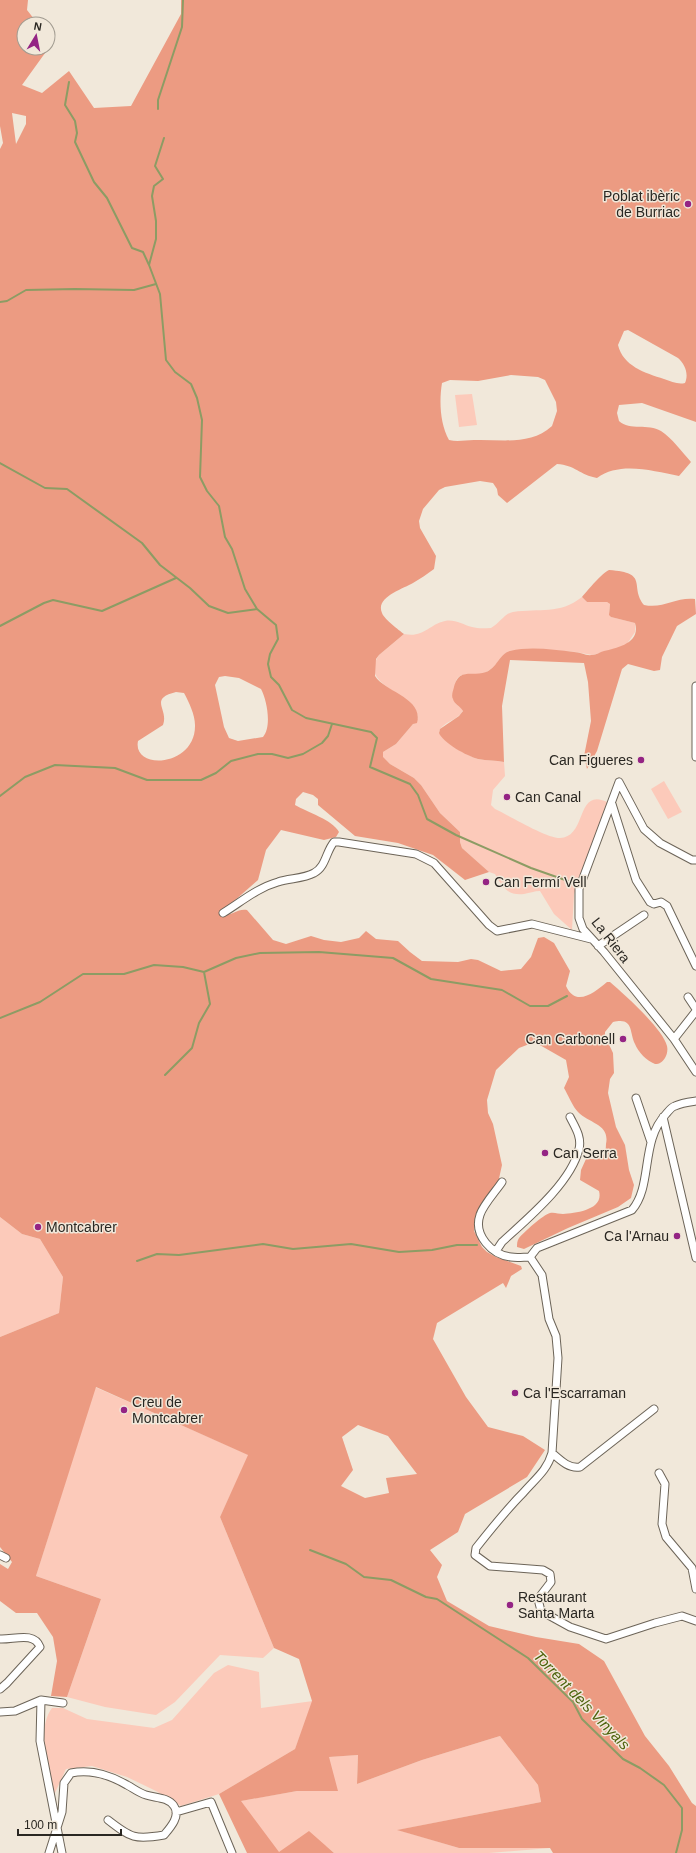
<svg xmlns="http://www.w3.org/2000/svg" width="696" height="1853" font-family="Helvetica,sans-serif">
<rect width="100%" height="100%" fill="#f1e8da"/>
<path fill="#fccaba" d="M472,394L477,425L459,427L455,395Z
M582,597L587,602H607L610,604L609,612L611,617L635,623V632L627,644L619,648L592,655L576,652L534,649L506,653C499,658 496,667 488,671C468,683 452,659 455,703L463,710C458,721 443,721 439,732C443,743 468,756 478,759C487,761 496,760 504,762L505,776L493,790L491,805L495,809C510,816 546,838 560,838C588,837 575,785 609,803L574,894L572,930L554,914L540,891C534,891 530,893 524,894C507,896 502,886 495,874L489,872L462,848L460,842V832L440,813L421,785L414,778L390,764L383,758V752L396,744L418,718C415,691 357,687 379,655L404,634C424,638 428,625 445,621C455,619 463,625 472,627C479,629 485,628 491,628C499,624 505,613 513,612C540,608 559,615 582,597Z
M664,781L682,812L668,819L651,789Z
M0,1217L22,1234L40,1239L63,1277L59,1313L0,1337Z
M95,1387L249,1455L220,1517L274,1648L263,1658L220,1655L175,1702L156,1715L105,1707L67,1697L101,1599L36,1576Z
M228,1665L259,1672L261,1708L313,1701L295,1749L219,1794L181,1806L156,1791L127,1777L92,1766L66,1769L54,1795C50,1769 35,1731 52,1708H63L87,1719L154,1728L172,1720L214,1673Z
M500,1736L538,1785L541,1802L398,1830L459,1848H550L489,1853H334L326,1846L279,1853L240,1801L297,1791H337L328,1757L358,1755L357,1784L422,1760Z"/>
<path fill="#ec9b82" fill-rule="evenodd" d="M0,0H28L27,10L38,24H24V48H48V36L53,42L22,85L42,93L69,71L94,108L131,106L181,14V0H696V422L642,403L619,405L617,413L619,421C630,431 648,423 661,431C672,438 682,452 691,462L679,476C653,471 620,461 597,478C580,475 575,465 557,464L507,503L498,495L497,489L493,483L480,481L445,487L439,490L423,509L419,521L420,528L436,556L434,569C427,574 420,579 413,583C403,589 375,597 382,613C384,619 399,630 404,634L379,655L376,659L375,676C385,692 424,698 417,723L413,724L396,744L383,752V757L390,764L414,778L421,785L440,813L460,832V842L462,848L489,872L465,880L433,855L398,843L355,836L318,805V799L313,795L303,792L296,799L295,805C307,812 333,820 339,832L336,837L324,840L281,830L266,850L258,880L225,909L222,915C232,916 238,908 247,910L273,940L286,944L311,936L324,940L341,942L359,938L366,931L376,939L398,941L410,952L422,961L458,962L471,959L478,960L501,971L521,969L531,957L538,938L544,937L554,943L570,971L566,986C576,1008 595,992 607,982H610C624,994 663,1029 667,1046C668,1050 667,1055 665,1058C662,1062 660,1064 655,1064C647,1061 638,1052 635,1044C629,1032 634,1017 613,1022L605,1032V1036L613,1053L614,1073L610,1079L608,1093L616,1127L625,1145L629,1170L634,1185L631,1198L618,1207L568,1228L524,1249L517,1247C517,1244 517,1241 519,1238C523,1233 544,1214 550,1213C554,1212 559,1214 563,1214C576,1213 604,1210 599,1191L580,1180L581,1170L586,1159H597L603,1156C605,1152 606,1149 606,1144C610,1124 590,1124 578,1112C573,1107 568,1095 564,1088L569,1077L566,1060L538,1044L532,1043L519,1048L496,1070L487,1100L488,1113L493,1124L502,1165L498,1183L475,1217L474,1231L482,1247L487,1252L496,1257L521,1266L522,1269L511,1276L506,1288L503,1283L437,1323L433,1339L466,1397L488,1427L523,1436L545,1450L527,1477L465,1514L458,1532L430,1550L442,1565L437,1577L447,1601L489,1626L536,1637L579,1644L604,1661L645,1736L669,1766L692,1803L696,1806V1853H553L550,1848H459L397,1830L541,1802L538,1785L500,1736L422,1760L357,1784L358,1755L329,1757L338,1791H297L241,1801L279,1852L309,1831L334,1853H247L219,1794L295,1749L312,1701L299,1659L274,1648L220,1517L248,1455L96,1387L36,1576L101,1599L67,1697L51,1696L57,1661L53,1637L37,1613H16L0,1601V1564L8,1569L12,1562L0,1547V1337L59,1313L63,1277L40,1239L22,1234L0,1217V149L3,143L0,126ZM12,113L26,116V124L16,144ZM628,330L678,358C685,364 689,374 685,383C678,385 671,381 664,379C645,373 623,366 618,345L624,331ZM511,375L538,377L545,380L556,402L557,411L552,426C530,446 501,439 474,440C465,440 458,442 449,440C440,424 439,401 442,383L450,380L478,381ZM225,676L239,678L261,689C267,700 272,727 263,737L238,741L229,738L224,727L215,685L219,677ZM176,692L184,693C189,702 195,715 195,725C196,767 132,771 138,741L163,725C169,709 148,699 176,692ZM358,1425L388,1436L417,1474L386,1478L389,1493L365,1498L341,1486L353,1470L342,1437Z
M609,570C650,573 629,586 644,605C664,609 675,597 695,599L696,614L677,626L662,657L660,670L654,671L628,664L622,669L597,751L587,769L584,756L591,721L588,682L584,663L510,660L502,706L504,762C496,760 487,761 478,759C467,756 443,743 439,733L440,729L459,716L463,711C460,706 454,704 453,699C451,696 453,691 454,687C459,667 472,677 486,672C497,668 499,654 510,651C531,646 554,650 574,652C580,652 586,656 592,655C596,655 600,652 604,651C617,648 641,643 635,623L611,617L609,615L610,604L607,602H587L582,597C588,590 602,573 609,570Z"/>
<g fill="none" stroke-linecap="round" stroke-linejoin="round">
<path stroke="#8c9c64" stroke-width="2" d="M69,82L65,105L75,121L77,133L75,142L94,182L107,198L132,248L143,252L149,265
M158,109V100L182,27L183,0
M164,138L155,166L163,179L154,186L152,196L156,221V239L149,265L160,294L166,360L175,372L191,384L197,398L202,420L200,477L207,491L219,506L225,537L232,549L245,589L257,609L276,625L278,639L270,654L268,664L271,677L279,685L292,710L306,718L371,732L377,738L370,767L410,784L418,795L427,819L456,835L531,868L568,881L576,886
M0,302L7,301L26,290L75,289L134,290L156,284
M0,463L45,488L67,489L142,543L160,565L190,588L209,606L228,613L257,609
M0,626L44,603L53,600L102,611L176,578
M0,796L25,777L55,765L115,768L147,780H201L216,773L231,761L258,754H272L288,758L303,754L322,743L328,736L332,724
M0,1018L40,1002L83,974H124L154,965L183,967L204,972L236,958L260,953L319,952L393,958L431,979L502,990L530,1006H548L567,996
M165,1075L192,1048L199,1023L210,1004L204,972
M137,1261L157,1254L179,1255L263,1244L293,1249L351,1244L399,1252L432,1250L457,1245H477
M310,1550L346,1564L364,1577L391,1580L426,1597L437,1599L528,1658L573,1702L582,1719L623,1759L640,1768L664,1785L682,1808V1830L676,1853"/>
<defs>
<path id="minor" d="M696,686V757
M619,782L579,889V918L583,929L604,952L674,1039L696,1072
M619,782L644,829L660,843L692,860H696
M612,804L636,880L650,902L654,904L661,902L667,906L696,966
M223,913C241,902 257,888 278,882C289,878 303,879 314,873C326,867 326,851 334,842H339L416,854L434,863L489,925L497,931L532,924L591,939
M598,946L644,915
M688,997L696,1009
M674,1039L696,1011
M636,1098L651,1142
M663,1117L696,1258
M502,1182C496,1191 483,1205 480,1215C473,1235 492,1255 511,1257C517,1258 524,1257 530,1257
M496,1251L502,1242C527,1219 571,1183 579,1149C582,1137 575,1127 570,1117
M530,1257L542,1275L549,1319L556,1336L558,1358L552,1453C547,1471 535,1479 523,1493C506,1510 491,1529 476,1548L475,1555L490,1566L543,1570L550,1574L551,1582L538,1599L541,1611L570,1627L606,1639L655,1623L682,1616L696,1621
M530,1257L537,1248L632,1210C653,1186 640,1141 666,1114C668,1112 671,1107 675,1106C681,1103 689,1102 696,1101
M552,1453C560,1460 569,1469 580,1467L654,1409
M659,1473L665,1484L662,1524L666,1537L692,1568L696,1589
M0,1555L6,1558
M0,1639C13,1640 34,1631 40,1647L7,1683L0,1689
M41,1700L40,1741L62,1853
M0,1712L15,1711L41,1700L63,1703
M176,1812L211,1802L232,1853
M49,1853L62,1812L64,1783L71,1773C91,1769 110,1775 127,1785C133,1788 139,1793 146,1795C155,1798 168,1797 174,1806C181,1816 170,1828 164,1835C135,1840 131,1838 108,1820"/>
</defs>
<use href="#minor" stroke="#6c6458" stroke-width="9"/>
<use href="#minor" stroke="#fff" stroke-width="7"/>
</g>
<g fill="#942484" stroke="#f1e8da" stroke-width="1.5">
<circle cx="688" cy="204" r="4"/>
<circle cx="641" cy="760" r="4"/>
<circle cx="507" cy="797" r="4"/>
<circle cx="486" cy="882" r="4"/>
<circle cx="623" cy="1039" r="4"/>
<circle cx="545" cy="1153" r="4"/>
<circle cx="38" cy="1227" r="4"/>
<circle cx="677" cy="1236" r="4"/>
<circle cx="515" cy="1393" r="4"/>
<circle cx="124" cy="1410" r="4"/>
<circle cx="510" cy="1605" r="4"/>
</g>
<g text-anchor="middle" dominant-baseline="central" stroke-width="3" stroke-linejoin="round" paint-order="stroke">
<g font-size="14" fill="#2a2722" stroke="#f1e8da" text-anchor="start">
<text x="680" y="196" text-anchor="end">Poblat ibèric<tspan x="680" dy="16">de Burriac</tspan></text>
<text x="633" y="760" text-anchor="end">Can Figueres</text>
<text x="515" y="797">Can Canal</text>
<text x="494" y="882">Can Fermí Vell</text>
<text x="615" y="1039" text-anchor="end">Can Carbonell</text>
<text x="553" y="1153">Can Serra</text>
<text x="46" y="1227">Montcabrer</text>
<text x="669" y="1236" text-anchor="end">Ca l'Arnau</text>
<text x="523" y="1393">Ca l'Escarraman</text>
<text x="132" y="1402">Creu de<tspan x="132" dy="16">Montcabrer</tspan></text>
<text x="518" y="1597">Restaurant<tspan x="518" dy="16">Santa Marta</tspan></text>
</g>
<g font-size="14" fill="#2a2722" stroke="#f1e8da">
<text transform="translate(611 940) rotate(52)">La Riera</text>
</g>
<g font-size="15" font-style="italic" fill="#4d610b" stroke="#f1e8da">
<text transform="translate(582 1700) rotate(46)">Torrent dels Vinyals</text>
</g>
</g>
<g transform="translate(36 36) rotate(10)"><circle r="19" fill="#f1e8da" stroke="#a19b90"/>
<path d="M0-3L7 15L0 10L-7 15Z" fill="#942484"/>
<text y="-6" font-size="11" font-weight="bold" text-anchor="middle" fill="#2a2722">N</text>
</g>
<path d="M18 1829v6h103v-6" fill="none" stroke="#2a2722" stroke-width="2"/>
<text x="24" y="1829" font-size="12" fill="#2a2722" stroke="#f1e8da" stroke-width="3" paint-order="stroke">100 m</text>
</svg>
